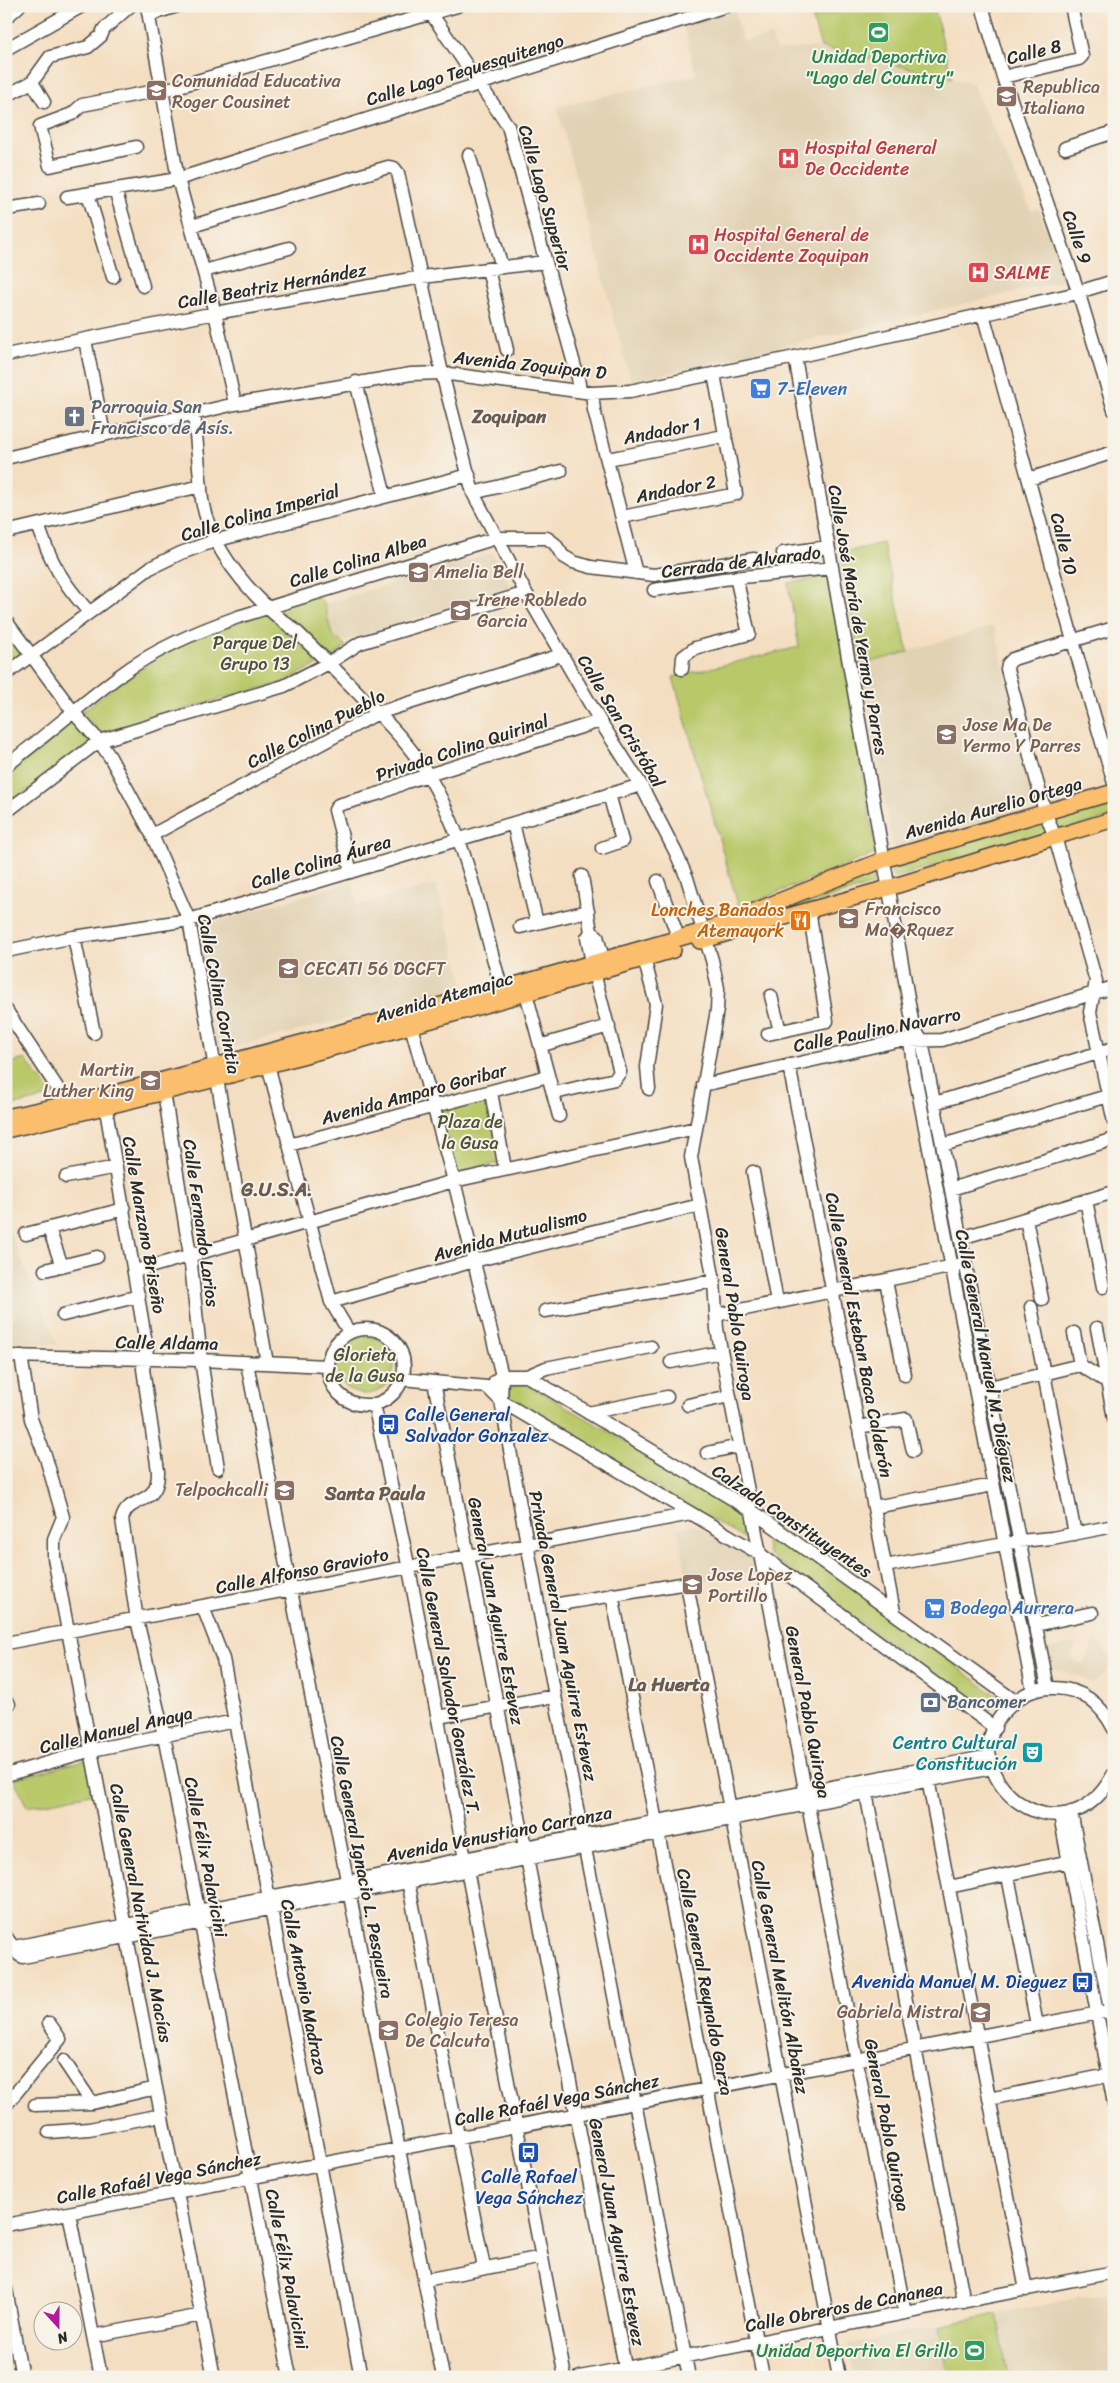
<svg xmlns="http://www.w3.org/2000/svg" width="1120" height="2383" font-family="Sriracha,sans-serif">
<rect width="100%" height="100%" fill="#f7f3e8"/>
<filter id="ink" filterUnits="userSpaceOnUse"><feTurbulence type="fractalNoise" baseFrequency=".02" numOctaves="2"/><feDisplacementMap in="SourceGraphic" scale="10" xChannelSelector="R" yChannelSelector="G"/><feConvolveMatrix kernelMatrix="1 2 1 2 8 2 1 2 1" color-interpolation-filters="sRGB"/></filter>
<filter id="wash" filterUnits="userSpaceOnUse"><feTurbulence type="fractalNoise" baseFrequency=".0096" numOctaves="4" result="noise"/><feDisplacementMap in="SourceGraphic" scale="20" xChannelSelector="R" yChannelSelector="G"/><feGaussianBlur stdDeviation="1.12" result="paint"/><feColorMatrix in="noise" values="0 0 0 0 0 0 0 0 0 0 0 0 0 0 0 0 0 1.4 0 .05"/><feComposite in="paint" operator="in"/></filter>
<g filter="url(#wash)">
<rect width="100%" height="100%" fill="#f4dec1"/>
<path fill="#e1d2b4" d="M734,10L743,41L772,36L776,50L821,47L972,83L1031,210L1039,209L1066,280L631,382L557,107L696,75L684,26Z
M492,553L511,589L341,642L332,635L324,604Z
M994,626L1038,805L893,848L860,665Z
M352,881L358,905L436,884L465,989L217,1051L196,928Z
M6,1223L58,1345L6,1343Z
M695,1525L753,1557L756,1571L697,1582L696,1574L687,1576L677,1528Z
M1097,1639L1114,1664L1093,1684L1077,1675L1048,1667L1045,1650L1077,1643L1070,1659L1083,1664Z
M1114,2291V2377H1008L997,2314Z
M939,2326L949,2377H854L848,2344Z"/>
<path fill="#b9c96b" stroke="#727a4b" d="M871,6H934L952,78L821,47L812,17Z
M883,543L908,652L860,665L841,553Z
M829,577L876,853L739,908L673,677L799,647L788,583Z
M317,595L324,604L332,635L346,646L330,659L276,608Z
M265,612L321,663L279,684L223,698L102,735L82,712L115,686L182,643Z
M6,633L23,656L6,669Z
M70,718L94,741L6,806V769Z
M1114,793V816L897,877L892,876L889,861Z
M873,868L874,884L787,911L708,930Z
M25,1059L53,1096L6,1107V1064Z
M485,1097L501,1162L458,1174L440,1109Z
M336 1365a29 29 0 1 1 58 0a29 29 0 1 1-58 0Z
M522,1381L745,1511L752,1543L511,1403L508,1389Z
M762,1522L999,1698L986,1715L768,1554Z
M89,1759L95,1793L27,1807L14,1779Z
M997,2314L1008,2377H949L939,2326Z"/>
</g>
<g filter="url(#ink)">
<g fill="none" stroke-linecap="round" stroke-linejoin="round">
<defs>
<path id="minor" d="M147,6L178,179L215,313L235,404
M426,6L508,126L578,378L580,391
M982,6L1003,77L1078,291L1114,410
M9,15L19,6
M149,15L177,6
M6,49L82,6
M1003,77L1079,59L1082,56L1071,6
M32,82L44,102
M6,96L32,82L50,57L88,47L101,36L104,29L130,6
M136,147L50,166L40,126L72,114L82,105L176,87L457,6
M1065,148L1114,132
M469,155L502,267
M115,189L143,286
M88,194L113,277
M67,197L178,179L726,6
M6,209L39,204
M192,226L388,167L394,168L398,173L442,373L473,493L526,593L600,721L641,785L676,853L687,878L712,960L718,988L717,1010L691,1157L714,1281L717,1329L905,2313
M488,269L507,350
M204,271L289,248
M983,314C1027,470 1067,627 1114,783
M85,340L104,434
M6,355L215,313L422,277L545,262
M795,357L913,1026L922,1042L926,1061L1048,1688
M356,382L385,496
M592,393L594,410L636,573
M194,413L202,500C209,542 238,579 268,608C277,617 287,624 297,632C320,654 342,676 364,699C383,718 403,738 419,761C467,831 480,917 504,997
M6,458L235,404L411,374L442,373L592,393L630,391L795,357L1069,295L1114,281
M608,459L724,436
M1029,479L1114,452
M473,493L561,471
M622,517L736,494L714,374
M38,525C51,563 62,582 89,612
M6,532L201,486
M783,553L828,547
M654,590L723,579L832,568
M6,621L74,713L99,741L110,757L152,835L189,920L267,1363
M1114,628L1013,659L1008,664L1007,669L1045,812L1055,837L1096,981L1090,1012L1114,1122
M682,669L683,657L695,648L749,634L736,577
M6,674L150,568L181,553L214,541L469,475
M6,766C44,737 80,705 119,676C155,649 196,632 238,617L496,538H547L555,544L563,556L573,562L591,567L654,575L754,559
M6,812L99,741L284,686L329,663L360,643L526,593
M513,823L537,923
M152,835L378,713L561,655
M602,848L622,841L609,794
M351,872L335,810L338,805L381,793L406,782L600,721
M582,876L591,932L587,938L592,962
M658,881L678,937
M520,927L588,911
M591,932L597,936L603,959
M74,937L94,1033
M6,951L74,937L189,920L641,785
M644,958L656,1004L647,1067L649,1089
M526,993L559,1116
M771,996L780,1031
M6,1010L72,1110
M411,1026L454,1181L502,1376L501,1401L555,1696L689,2377
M913,1026L910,1041L913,1065L1033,1691
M768,1034L827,1021L809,910
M546,1044L609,1026
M268,1065L331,1302L349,1332
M789,1065L894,1612
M703,1085L897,1041L942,1040L1114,987
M164,1092L190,1255L201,1360L218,1468
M491,1092L505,1169
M559,1092L615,1079L620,1072L594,973
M104,1098L147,1349L143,1369L158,1471C159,1508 128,1494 122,1519L137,1620L164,1736L290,2377
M935,1103L1114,1048
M289,1145L548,1076
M943,1145L1114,1094
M753,1172L777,1302
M66,1177L116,1167
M951,1189L1114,1139
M1086,1200L1103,1287
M1026,1219L1042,1299
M49,1229L62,1266
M26,1234L124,1209
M961,1238L1114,1192
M45,1270L97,1257
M135,1271L454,1181L696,1128
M886,1281L905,1375
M331,1302L474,1261L700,1205
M1031,1307L1075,1534
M545,1311L714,1281
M63,1315L139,1296
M716,1315L959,1265
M1097,1328L1114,1418
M328 1367a38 38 0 1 1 76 0a38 38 0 1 1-76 0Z
M1074,1333L1080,1365
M6,1356L201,1360L327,1366
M21,1356L31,1419L46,1458L63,1517L54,1539V1558L156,2088L214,2377
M671,1362L721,1352
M247,1363L443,2377
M527,1376L546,1368L651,1347
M402,1379L487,1387L501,1401L760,1554L995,1728
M495,1381L502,1376H527L751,1510L1015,1701
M434,1382L525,1847
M982,1389L1080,1365L1107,1382L1114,1381
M374,1404L409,1569L565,2377
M688,1405L730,1396
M588,1413L667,1397
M858,1427L906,1419L913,1451
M707,1453L739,1446
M874,1507L993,1485
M885,1566L1020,1541L1052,1538L1114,1526
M612,1594L763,2377
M559,1604L681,1584L686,1585L688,1590L839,2377
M203,1607L223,1659L361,2377
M1036,1625L1092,1613
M6,1643L691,1514
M6,1704H9
M438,1717L555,1696
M1114,1729C1101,1704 1083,1689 1055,1688C1038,1687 1022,1694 1010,1706C941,1770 1062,1873 1114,1773
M927,1774L1026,2290
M6,1775L92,1750L235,1721
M866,1793L964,2302
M1071,1812L1114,2029
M1060,1815L1114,2104
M527,1858L627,2377
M1008,1876L1037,2025
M408,1881L484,2268
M949,1887L1070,1861
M6,1937L19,1955L23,1957L992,1768
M14,1947L990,1756
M64,2061L92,2103
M989,2099L1108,2075
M6,2105L60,2039L49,2023
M35,2105L92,2103L156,2088
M49,2132L89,2129L162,2115
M69,2213L101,2377
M6,2225L1114,2010
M425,2280L542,2257
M6,2289L22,2377
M93,2336L202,2315
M580,2377L1114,2272"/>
<path id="major" d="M700,941L888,888L1114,819
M6,1117L104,1096L501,989L704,931L883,860L1114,792
M6,1130C231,1079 453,1015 673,950"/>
</defs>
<use href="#minor" stroke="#494642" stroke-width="15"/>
<use href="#major" stroke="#494642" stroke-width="18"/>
<use href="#minor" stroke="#fff" stroke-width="12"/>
<use href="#major" stroke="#fabe6d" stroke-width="15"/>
</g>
</g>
<defs>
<symbol id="stadium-square" viewBox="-11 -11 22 22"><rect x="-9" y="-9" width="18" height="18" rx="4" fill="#2e9e5b" stroke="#f7f3e8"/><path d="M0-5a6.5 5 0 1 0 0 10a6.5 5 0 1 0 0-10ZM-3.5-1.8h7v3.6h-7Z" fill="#fff"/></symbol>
<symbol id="school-square" viewBox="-11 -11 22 22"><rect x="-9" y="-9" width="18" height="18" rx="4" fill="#8d6e63" stroke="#f7f3e8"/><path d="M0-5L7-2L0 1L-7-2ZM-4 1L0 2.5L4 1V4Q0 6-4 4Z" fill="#fff"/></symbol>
<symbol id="hospital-square" viewBox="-11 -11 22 22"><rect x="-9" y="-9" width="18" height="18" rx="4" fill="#e0444e" stroke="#f7f3e8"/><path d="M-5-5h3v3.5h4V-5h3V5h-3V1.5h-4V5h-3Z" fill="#fff"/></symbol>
<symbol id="supermarket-square" viewBox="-11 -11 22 22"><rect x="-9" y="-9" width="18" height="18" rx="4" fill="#3f7fe0" stroke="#f7f3e8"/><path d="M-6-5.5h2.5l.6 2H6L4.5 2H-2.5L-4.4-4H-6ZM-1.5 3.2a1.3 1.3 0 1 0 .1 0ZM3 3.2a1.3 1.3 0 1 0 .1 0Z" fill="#fff"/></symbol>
<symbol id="church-square" viewBox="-11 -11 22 22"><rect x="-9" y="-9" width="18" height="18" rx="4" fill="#6b7280" stroke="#f7f3e8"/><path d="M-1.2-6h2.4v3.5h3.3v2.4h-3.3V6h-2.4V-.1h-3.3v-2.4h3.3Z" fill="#fff"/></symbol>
<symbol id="restaurant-square" viewBox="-11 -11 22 22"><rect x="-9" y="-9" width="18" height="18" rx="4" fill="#e8710a" stroke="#f7f3e8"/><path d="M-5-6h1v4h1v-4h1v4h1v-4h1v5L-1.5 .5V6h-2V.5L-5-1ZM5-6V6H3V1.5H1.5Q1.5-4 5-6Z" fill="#fff"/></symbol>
<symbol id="university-square" viewBox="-11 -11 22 22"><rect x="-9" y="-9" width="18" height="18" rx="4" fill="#8d6e63" stroke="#f7f3e8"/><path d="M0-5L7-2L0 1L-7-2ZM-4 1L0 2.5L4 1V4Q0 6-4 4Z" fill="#fff"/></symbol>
<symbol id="bus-square" viewBox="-11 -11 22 22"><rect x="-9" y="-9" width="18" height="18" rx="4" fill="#1a4fb4" stroke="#f7f3e8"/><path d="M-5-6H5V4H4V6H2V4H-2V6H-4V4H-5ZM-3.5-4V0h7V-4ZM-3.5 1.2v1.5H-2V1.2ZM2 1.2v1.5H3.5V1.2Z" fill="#fff"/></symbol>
<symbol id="bank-square" viewBox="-11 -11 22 22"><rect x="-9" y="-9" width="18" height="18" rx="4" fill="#5c6f8a" stroke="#f7f3e8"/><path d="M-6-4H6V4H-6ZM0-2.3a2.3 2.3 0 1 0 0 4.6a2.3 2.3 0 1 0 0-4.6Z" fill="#fff"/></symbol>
<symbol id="theatre-square" viewBox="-11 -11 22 22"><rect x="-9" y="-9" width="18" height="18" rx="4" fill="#0f9aa8" stroke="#f7f3e8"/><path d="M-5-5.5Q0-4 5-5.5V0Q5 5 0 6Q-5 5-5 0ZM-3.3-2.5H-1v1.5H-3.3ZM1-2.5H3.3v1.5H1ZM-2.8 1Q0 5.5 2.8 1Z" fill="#fff"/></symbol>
</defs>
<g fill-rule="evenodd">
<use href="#stadium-square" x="866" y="20" width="25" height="25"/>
<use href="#school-square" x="144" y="78" width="25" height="25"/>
<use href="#school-square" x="994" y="84" width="25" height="25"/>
<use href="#hospital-square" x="776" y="146" width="25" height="25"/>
<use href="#hospital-square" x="686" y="232" width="25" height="25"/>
<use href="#hospital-square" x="966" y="260" width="25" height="25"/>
<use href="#supermarket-square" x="748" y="376" width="25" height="25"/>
<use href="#church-square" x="62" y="404" width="25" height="25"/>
<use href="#school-square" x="406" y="560" width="25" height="25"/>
<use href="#school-square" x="448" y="598" width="25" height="25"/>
<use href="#school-square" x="934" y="722" width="25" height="25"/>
<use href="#school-square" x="836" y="906" width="25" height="25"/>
<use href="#restaurant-square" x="788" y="908" width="25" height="25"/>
<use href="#university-square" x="276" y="956" width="25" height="25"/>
<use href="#school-square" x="138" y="1068" width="25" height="25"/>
<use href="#bus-square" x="376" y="1412" width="25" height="25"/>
<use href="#school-square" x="272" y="1478" width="25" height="25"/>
<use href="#school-square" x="680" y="1572" width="25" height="25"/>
<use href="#supermarket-square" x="922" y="1596" width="25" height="25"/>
<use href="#bank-square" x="918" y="1690" width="25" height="25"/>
<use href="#theatre-square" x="1020" y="1740" width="25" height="25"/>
<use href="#bus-square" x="1070" y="1970" width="25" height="25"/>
<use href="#school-square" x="968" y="2000" width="25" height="25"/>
<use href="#school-square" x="376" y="2018" width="25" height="25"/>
<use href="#bus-square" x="516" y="2140" width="25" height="25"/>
<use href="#stadium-square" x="962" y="2338" width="25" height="25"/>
</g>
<g text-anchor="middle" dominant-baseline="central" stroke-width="4" stroke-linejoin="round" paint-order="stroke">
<g font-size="18" fill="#2b2b2b" stroke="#f7f3e8">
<text transform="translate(1034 52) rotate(-14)">Calle 8</text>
<text transform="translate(465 70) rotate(-17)">Calle Lago Tequesquitengo</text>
<text transform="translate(545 198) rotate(74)">Calle Lago Superior</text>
<text transform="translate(1077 237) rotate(71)">Calle 9</text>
<text transform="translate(272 286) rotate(-10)">Calle Beatriz Hernández</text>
<text transform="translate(530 365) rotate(6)">Avenida Zoquipan D</text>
<text transform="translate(662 431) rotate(-11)">Andador 1</text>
<text transform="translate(676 489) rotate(-11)">Andador 2</text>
<text transform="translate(260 513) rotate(-16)">Calle Colina Imperial</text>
<text transform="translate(1064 544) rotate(76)">Calle 10</text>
<text transform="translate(358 561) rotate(-17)">Calle Colina Albea</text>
<text transform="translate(741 562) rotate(-7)">Cerrada de Alvarado</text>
<text transform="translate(858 620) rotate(80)">Calle José María de Yermo y Parres</text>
<text transform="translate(621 721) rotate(59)">Calle San Cristóbal</text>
<text transform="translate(316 729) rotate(-27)">Calle Colina Pueblo</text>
<text transform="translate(462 748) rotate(-18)">Privada Colina Quirinal</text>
<text transform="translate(993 808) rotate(-16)">Avenida Aurelio Ortega</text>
<text transform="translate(321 862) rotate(-17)">Calle Colina Áurea</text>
<text transform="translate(219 994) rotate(79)">Calle Colina Corintia</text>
<text transform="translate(444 997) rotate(-16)">Avenida Atemajac</text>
<text transform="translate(877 1030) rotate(-11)">Calle Paulino Navarro</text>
<text transform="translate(414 1094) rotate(-15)">Avenida Amparo Goribar</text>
<text transform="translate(201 1223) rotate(82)">Calle Fernando Larios</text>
<text transform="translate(144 1225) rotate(80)">Calle Manzano Briseño</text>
<text transform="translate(510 1235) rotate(-15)">Avenida Mutualismo</text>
<text transform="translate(735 1314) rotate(81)">General Pablo Quiroga</text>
<text transform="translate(859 1335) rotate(79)">Calle General Esteban Baca Calderón</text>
<text transform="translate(167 1343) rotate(1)">Calle Aldama</text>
<text transform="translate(986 1356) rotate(79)">Calle General Manuel M. Diéguez</text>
<text transform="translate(792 1521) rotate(34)">Calzada Constituyentes</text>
<text transform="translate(302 1571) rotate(-11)">Calle Alfonso Gravioto</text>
<text transform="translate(496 1611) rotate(79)">General Juan Aguirre Estevez</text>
<text transform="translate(563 1636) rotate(79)">Privada General Juan Aguirre Estevez</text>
<text transform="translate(448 1681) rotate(79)">Calle General Salvador González T.</text>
<text transform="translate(808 1712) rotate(79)">General Pablo Quiroga</text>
<text transform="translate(116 1730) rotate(-13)">Calle Manuel Anaya</text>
<text transform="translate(499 1834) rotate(-11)">Avenida Venustiano Carranza</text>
<text transform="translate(206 1857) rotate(79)">Calle Félix Palavicini</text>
<text transform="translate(362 1867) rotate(79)">Calle General Ignacio L. Pesqueira</text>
<text transform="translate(141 1913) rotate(79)">Calle General Natividad J. Macías</text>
<text transform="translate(780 1977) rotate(79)">Calle General Melitón Albañez</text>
<text transform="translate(705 1982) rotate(79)">Calle General Reynaldo Garza</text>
<text transform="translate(304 1987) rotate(79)">Calle Antonio Madrazo</text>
<text transform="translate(557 2100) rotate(-11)">Calle Rafaél Vega Sánchez</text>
<text transform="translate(887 2125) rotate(79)">General Pablo Quiroga</text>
<text transform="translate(159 2178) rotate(-11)">Calle Rafaél Vega Sánchez</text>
<text transform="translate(617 2232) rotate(79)">General Juan Aguirre Estevez</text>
<text transform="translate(287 2269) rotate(79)">Calle Félix Palavicini</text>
<text transform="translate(844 2307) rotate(-11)">Calle Obreros de Cananea</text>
</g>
<g font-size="18" fill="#27864d" stroke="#f7f3e8">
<text x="879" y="57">Unidad Deportiva<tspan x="879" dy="21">"Lago del Country"</tspan></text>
<text x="958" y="2351" text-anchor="end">Unidad Deportiva El Grillo</text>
</g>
<g font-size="18" fill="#785e54" stroke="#f7f3e8" text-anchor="start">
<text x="172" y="81">Comunidad Educativa<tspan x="172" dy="21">Roger Cousinet</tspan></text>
<text x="1023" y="87">Republica<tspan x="1023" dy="21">Italiana</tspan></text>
<text x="434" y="572">Amelia Bell</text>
<text x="477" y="600">Irene Robledo<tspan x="477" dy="21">Garcia</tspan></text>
<text x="963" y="725">Jose Ma De<tspan x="963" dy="21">Yermo Y Parres</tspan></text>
<text x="865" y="909">Francisco<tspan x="865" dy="21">Ma�Rquez</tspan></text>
<text x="304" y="969">CECATI 56 DGCFT</text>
<text x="134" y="1070" text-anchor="end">Martin<tspan x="134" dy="21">Luther King</tspan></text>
<text x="268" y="1490" text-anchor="end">Telpochcalli</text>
<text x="708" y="1575">Jose Lopez<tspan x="708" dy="21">Portillo</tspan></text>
<text x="964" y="2012" text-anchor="end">Gabriela Mistral</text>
<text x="405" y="2020">Colegio Teresa<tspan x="405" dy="21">De Calcuta</tspan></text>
</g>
<g font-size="18" fill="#be3a42" stroke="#f7f3e8" text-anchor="start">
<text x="805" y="148">Hospital General<tspan x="805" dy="21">De Occidente</tspan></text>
<text x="714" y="235">Hospital General de<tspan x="714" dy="21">Occidente Zoquipan</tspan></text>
<text x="994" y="273">SALME</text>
</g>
<g font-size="18" fill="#366cbe" stroke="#f7f3e8" text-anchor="start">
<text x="777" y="389">7-Eleven</text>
<text x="950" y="1608">Bodega Aurrera</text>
</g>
<g font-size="18" fill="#5b616d" stroke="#f7f3e8" text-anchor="start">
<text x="91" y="407">Parroquia San<tspan x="91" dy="21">Francisco de Asís.</tspan></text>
</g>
<g font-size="18" fill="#4e523b" stroke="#f7f3e8">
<text x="255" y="643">Parque Del<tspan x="255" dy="21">Grupo 13</tspan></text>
<text x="470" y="1122">Plaza de<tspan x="470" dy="21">la Gusa</tspan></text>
<text x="365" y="1355">Glorieta<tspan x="365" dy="21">de la Gusa</tspan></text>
</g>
<g font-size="18" fill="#c56008" stroke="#f7f3e8" text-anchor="end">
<text x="784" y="910">Lonches Bañados<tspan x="784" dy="21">Atemayork</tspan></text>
</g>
<g font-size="18" fill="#164399" stroke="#f7f3e8" text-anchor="start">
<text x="405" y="1415">Calle General<tspan x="405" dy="21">Salvador Gonzalez</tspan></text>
<text x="1067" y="1982" text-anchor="end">Avenida Manuel M. Dieguez</text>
<text x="529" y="2177" text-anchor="middle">Calle Rafael<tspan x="529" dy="21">Vega Sánchez</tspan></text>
</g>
<g font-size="18" fill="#4e5e75" stroke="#f7f3e8" text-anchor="start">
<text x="947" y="1702">Bancomer</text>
</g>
<g font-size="18" fill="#0d838f" stroke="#f7f3e8" text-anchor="end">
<text x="1017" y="1743">Centro Cultural<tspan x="1017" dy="21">Constitución</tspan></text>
</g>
<g font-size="19" font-weight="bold" fill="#6a5b50" stroke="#f7f3e8">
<text x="509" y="416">Zoquipan</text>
<text x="277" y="1189">G.U.S.A.</text>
<text x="375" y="1493">Santa Paula</text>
<text x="669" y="1684">La Huerta</text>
</g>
</g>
<rect width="1120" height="2383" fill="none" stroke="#f7f3e8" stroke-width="25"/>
<g transform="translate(58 2326) rotate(159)"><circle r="24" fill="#f7f3e8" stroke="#a5a39c"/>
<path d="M0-4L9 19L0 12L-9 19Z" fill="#b5179e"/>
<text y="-8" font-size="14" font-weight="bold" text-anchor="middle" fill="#2b2b2b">N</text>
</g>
</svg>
